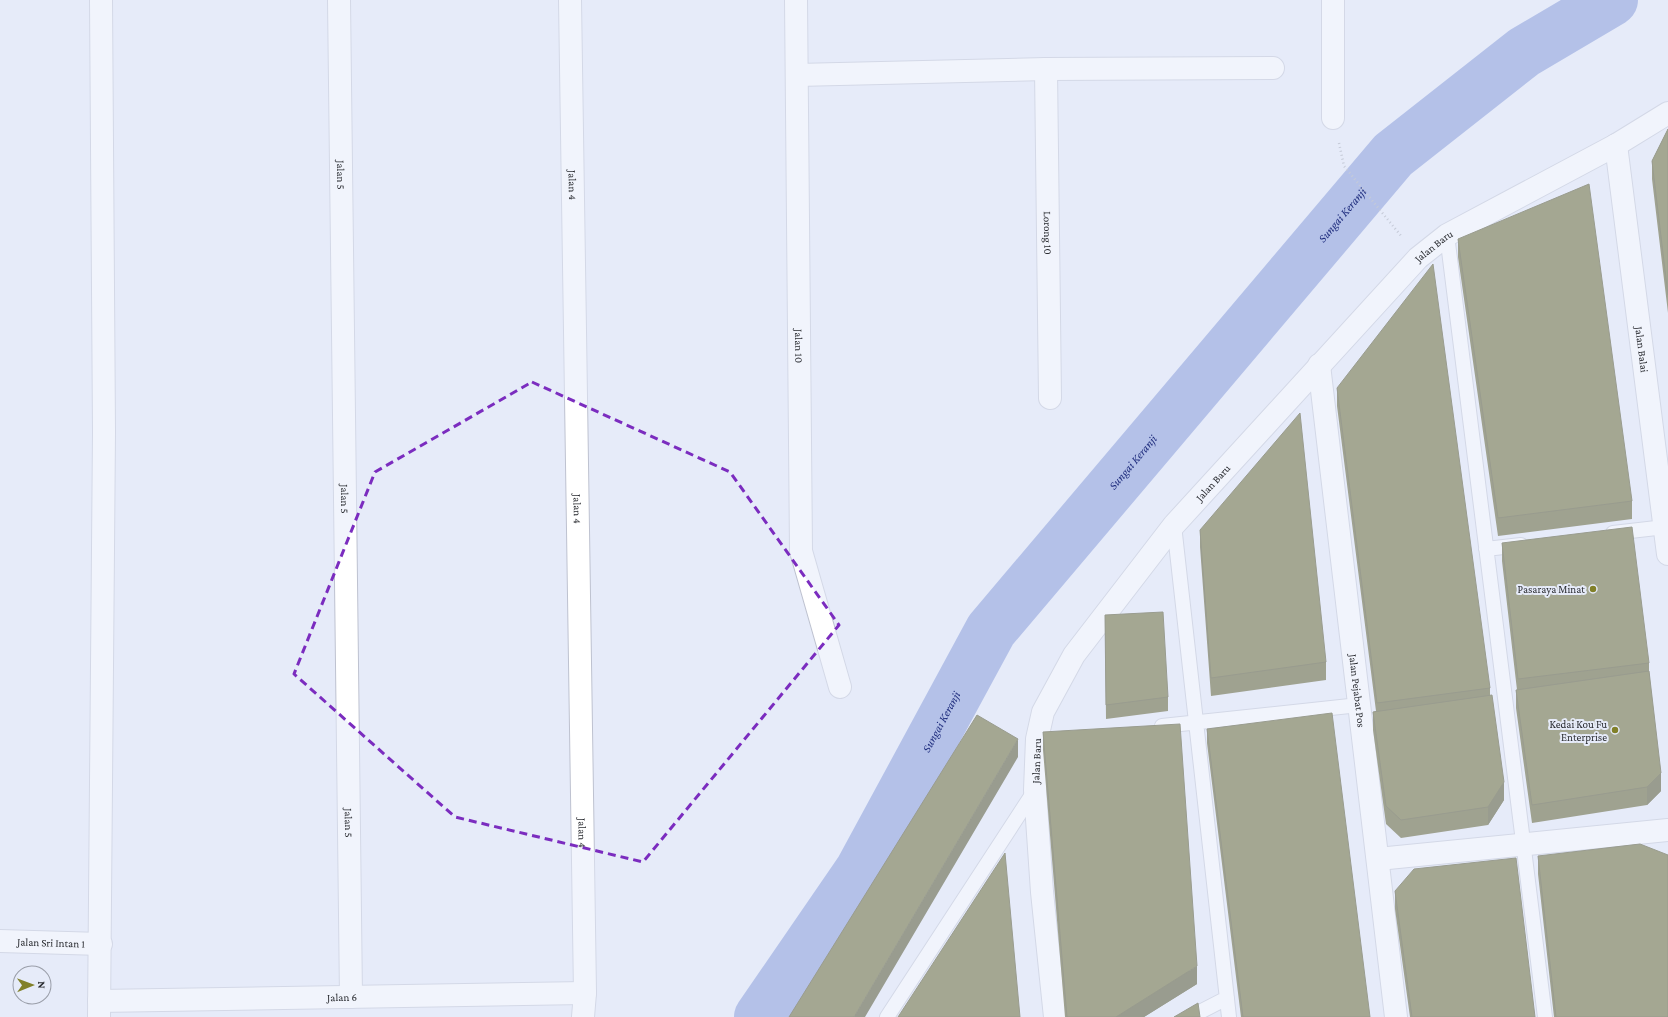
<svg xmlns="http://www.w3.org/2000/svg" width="1668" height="1017" font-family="'Crimson Pro',serif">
<rect width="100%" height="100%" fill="#e6ebf9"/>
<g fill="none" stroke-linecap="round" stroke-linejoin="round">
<path stroke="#798fd3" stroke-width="52" id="s1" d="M760,1017L861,870L991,630L1393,155L1524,52L1612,0"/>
<defs>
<path id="service" d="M1447,235L1545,1017
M1174,525L1229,1017
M1613,533L1665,527
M1486,549L1521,545
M1162,726L1359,705
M887,1017L1035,790
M1190,1017L1227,998"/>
<g id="minor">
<path id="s2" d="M339,0L351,997"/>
<path id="s3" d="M570,0L585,993L583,1017"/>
<path id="s4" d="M796,0L801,551L840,687"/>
<path d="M1333,0V118"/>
<path id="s5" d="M1046,69L1050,398"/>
<path d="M797,75L1046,69L1273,68"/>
<path id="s6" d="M1616,145L1668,554"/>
<path id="s7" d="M1319,365L1396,1017"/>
<path d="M1378,859L1668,830"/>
<path id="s8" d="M0,941L101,944"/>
<path id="s9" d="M99,1001L585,993"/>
<path d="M99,1017L104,432L101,0"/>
<path id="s10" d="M1055,1017L1042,892L1035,790L1037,739L1043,712L1074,655L1174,525L1418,258L1447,235L1616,145L1668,113"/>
</g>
</defs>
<use href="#service" stroke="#bec2d0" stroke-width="16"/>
<use href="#minor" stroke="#bec2d0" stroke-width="24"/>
<path stroke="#9fa3ae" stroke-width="2.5" stroke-dasharray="1 3" stroke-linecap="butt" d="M1339,143L1344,166L1402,237"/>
<use href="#service" stroke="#fff" stroke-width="14"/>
<use href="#minor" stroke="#fff" stroke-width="22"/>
</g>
<path fill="#4a4911" d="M1668,129V313L1652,179V161Z
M1458,239L1632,501V519L1498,536L1458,257Z
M1337,388L1490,688V696L1504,800L1488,825L1401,838L1386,824L1373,730V712L1376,711L1337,406Z
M1200,530L1326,662V680L1211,696L1200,547Z
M1502,543L1649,663V671L1661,791L1647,805L1532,823L1516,708V690H1517L1502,561Z
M1105,615L1168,697V711L1106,719Z
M1207,729L1370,1017H1241L1207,743Z
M1043,732L1197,984L1144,1017H1065L1043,750Z
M1538,856L1668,1017H1554L1538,874Z
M1395,891L1535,1017H1410L1395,909Z"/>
<path fill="#3c3c0e" d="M1018,739V757L865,1017H854Z
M1661,773V791L1647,805V787Z
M1504,782V800L1488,825V807Z
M1197,966V984L1144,1017H1116Z"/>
<path fill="#565514" stroke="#3c3c0e" d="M1668,129V295L1652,161Z
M1589,184L1632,501L1498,518L1458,239Z
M1433,264L1490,688L1377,703L1337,388Z
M1300,413L1326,662L1211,678L1200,530Z
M1632,527L1649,663L1518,679L1502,543Z
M1163,612L1168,697L1106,705L1105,615Z
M1649,671L1661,773L1647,787L1532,805L1516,690Z
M1492,695L1504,782L1488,807L1401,820L1386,806L1373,712Z
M1332,713L1370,1017H1243L1207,729Z
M977,715L1018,739L854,1017H789Z
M1180,724L1197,966L1116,1017H1067L1043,732Z
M1640,844L1668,855V1017H1556L1538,856Z
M1005,853L1020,1017H898Z
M1516,858L1535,1017H1412L1395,891L1414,869Z
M1198,1003L1200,1017H1174Z"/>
<path d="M0 0H1668V1017H0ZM532,382L730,472L839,625L643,862L455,817L294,674L375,472Z" fill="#e6ebf9" fill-opacity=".55" fill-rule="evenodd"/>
<path fill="none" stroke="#7b2cbf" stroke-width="3" stroke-dasharray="8 5" stroke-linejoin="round" d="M532,382L730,472L839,625L643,862L455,817L294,674L375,472Z"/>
<g fill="#818029" stroke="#e6ebf9" stroke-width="1.5">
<circle cx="1593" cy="589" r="4"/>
<circle cx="1615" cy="730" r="4"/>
</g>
<g text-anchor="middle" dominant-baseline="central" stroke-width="4" stroke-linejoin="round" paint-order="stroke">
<g font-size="11" fill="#292b30" stroke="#e6ebf9">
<text stroke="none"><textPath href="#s2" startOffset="175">Jalan 5</textPath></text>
<text stroke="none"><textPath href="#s3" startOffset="185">Jalan 4</textPath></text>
<text stroke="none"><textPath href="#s5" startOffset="164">Lorong 10</textPath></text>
<text stroke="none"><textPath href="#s10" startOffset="917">Jalan Baru</textPath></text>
<text stroke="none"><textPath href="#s4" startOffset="346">Jalan 10</textPath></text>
<text stroke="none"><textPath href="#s6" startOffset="206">Jalan Balai</textPath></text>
<text stroke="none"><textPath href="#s10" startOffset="593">Jalan Baru</textPath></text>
<text stroke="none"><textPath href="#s2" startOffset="499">Jalan 5</textPath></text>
<text stroke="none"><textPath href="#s3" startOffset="509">Jalan 4</textPath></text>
<text stroke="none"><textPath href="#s7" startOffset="328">Jalan Pejabat Pos</textPath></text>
<text stroke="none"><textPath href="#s10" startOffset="257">Jalan Baru</textPath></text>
<text stroke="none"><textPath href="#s2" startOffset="823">Jalan 5</textPath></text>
<text stroke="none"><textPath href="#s3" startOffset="833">Jalan 4</textPath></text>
<text stroke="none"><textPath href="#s8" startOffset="51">Jalan Sri Intan 1</textPath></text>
<text stroke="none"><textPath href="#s9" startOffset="243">Jalan 6</textPath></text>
</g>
<g font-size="11" fill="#292b30" stroke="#e6ebf9" text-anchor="end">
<text x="1585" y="589">Pasaraya Minat</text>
<text x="1607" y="724">Kedai Kou Fu<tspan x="1607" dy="13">Enterprise</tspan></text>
</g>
<g font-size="12" font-style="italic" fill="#212f7f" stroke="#e6ebf9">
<text stroke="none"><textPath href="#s1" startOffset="995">Sungai Keranji</textPath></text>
<text stroke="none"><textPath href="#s1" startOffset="671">Sungai Keranji</textPath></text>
<text stroke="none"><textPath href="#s1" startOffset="347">Sungai Keranji</textPath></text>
</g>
</g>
<g transform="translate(32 985) rotate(89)"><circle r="19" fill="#e6ebf9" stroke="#9a9ea9"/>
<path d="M0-3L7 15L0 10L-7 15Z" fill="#818029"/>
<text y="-6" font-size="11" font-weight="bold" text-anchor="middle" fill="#292b30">N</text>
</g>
</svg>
